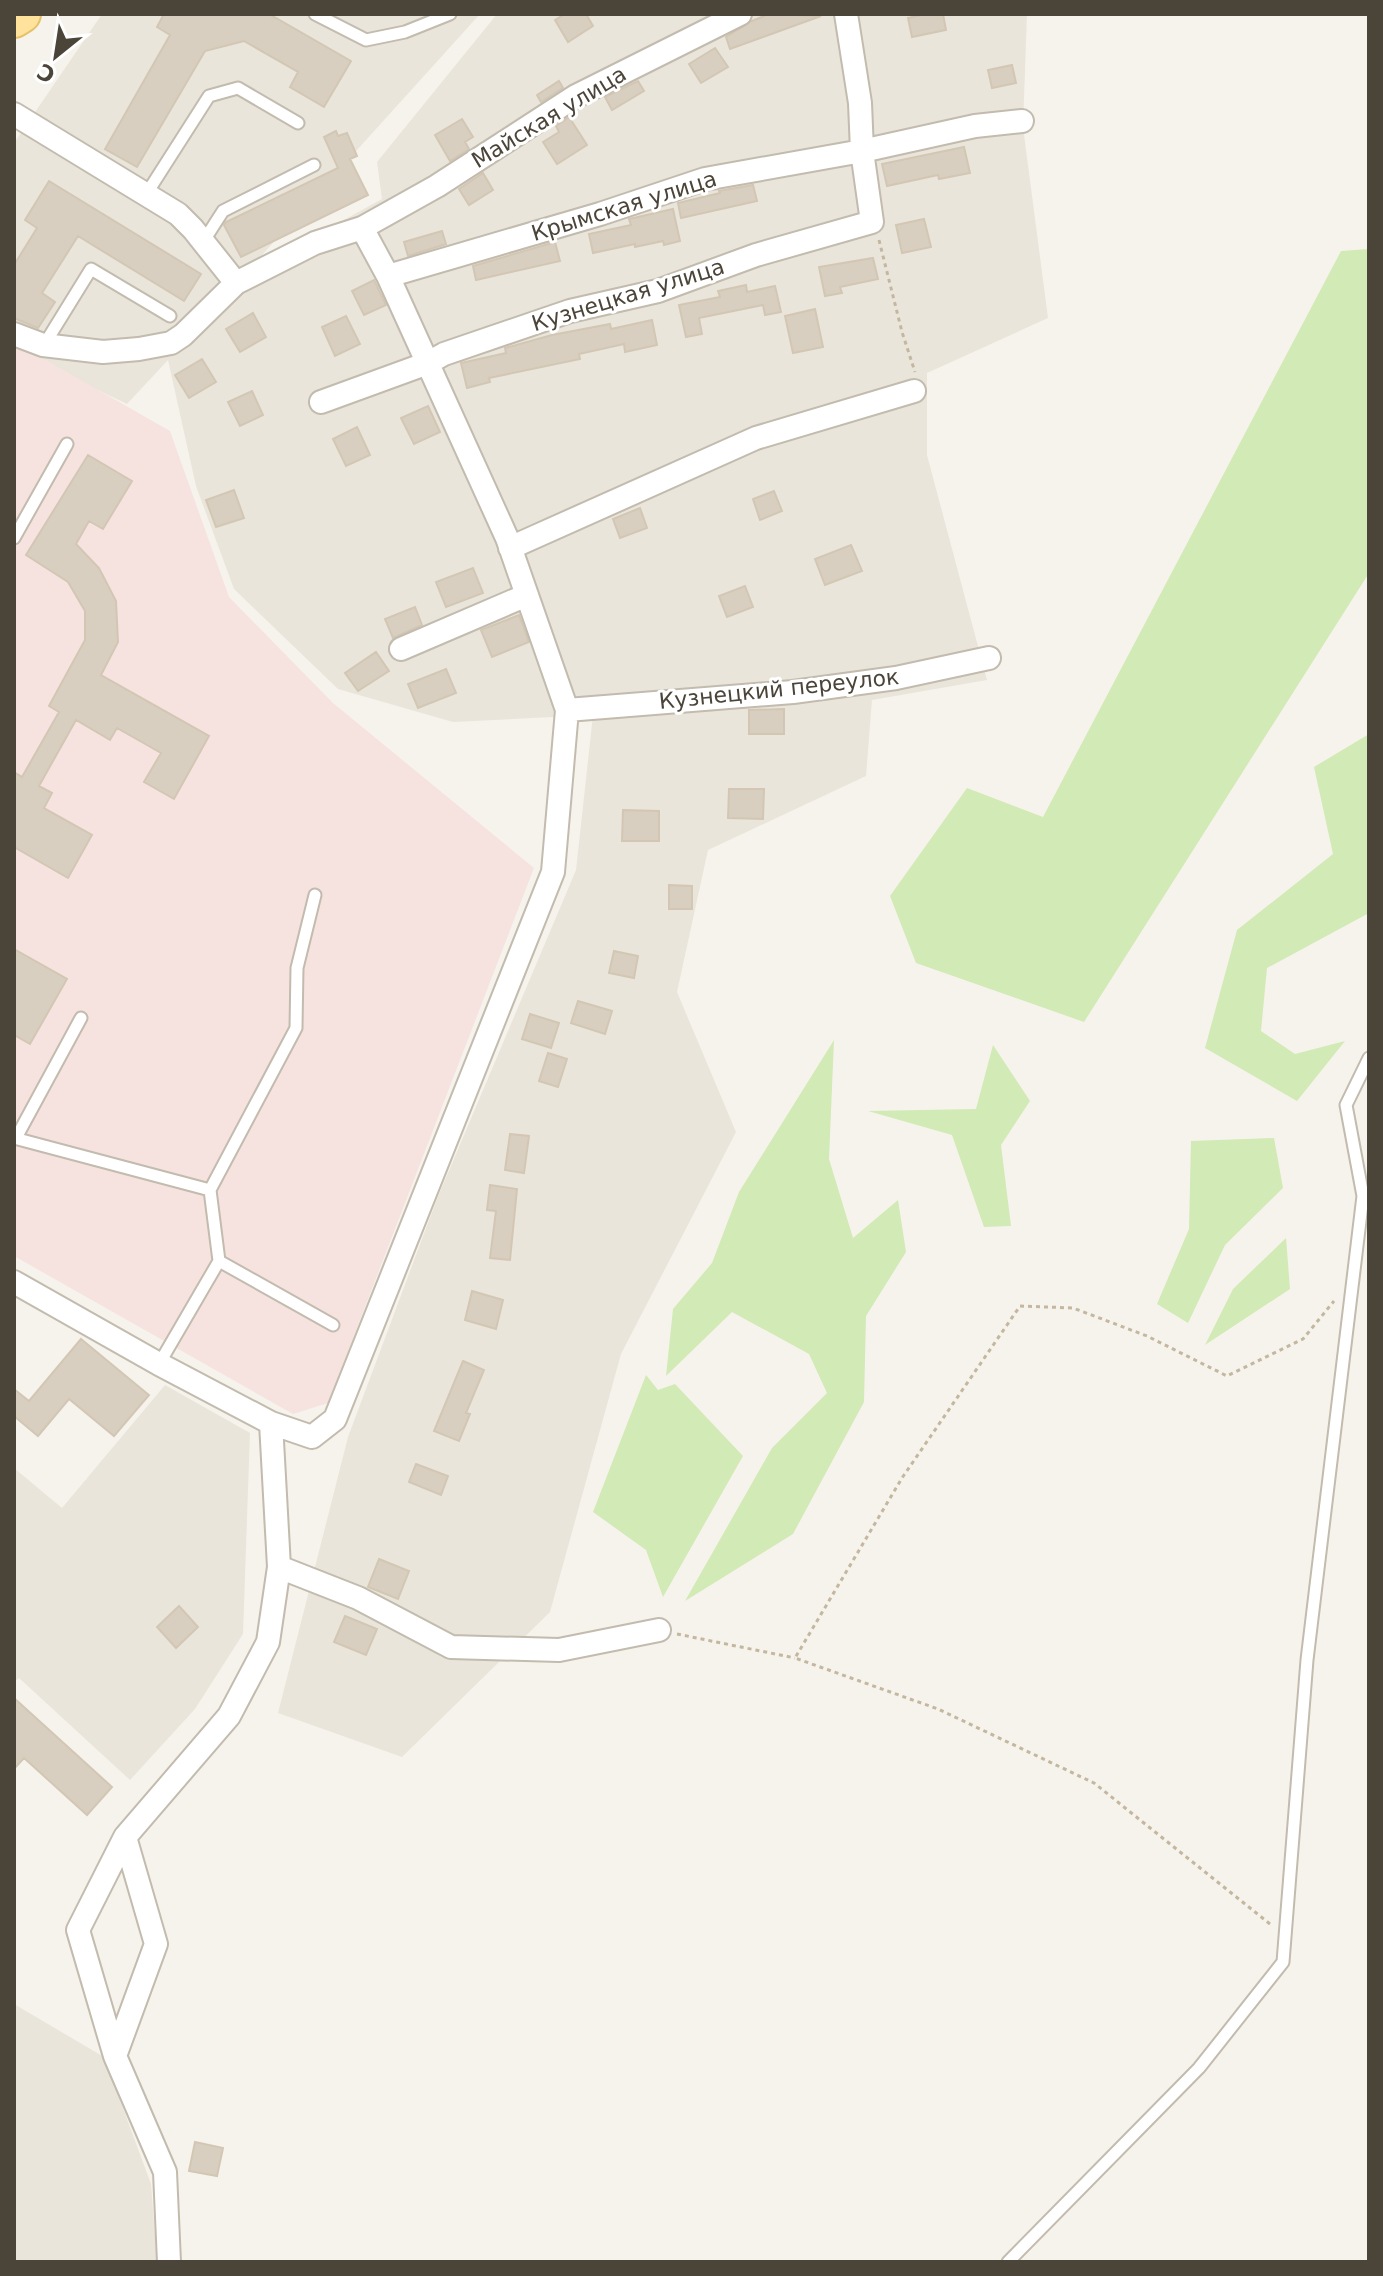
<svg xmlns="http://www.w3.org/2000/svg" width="1383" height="2276" font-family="'DejaVu Sans',sans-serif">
<rect width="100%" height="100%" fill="#f6f3ec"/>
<path fill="#eae5da" d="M102,14H480L177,349L262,265L382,199L377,162L497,14H1027L1023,127L1048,318L927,373V455L987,680L872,700L866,776L708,850L677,992L736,1132L621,1354L550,1612L402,1757L278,1713L348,1437L437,1199L576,870L593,715L453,722L338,689L234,589L196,486L168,360L127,404L14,350V143Z
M165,1385L250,1433L243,1634L195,1709L130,1780L19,1678L14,1682V1468L62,1508Z
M14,2004L104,2057L151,2184L157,2262H14Z"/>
<path fill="#f6e3e0" d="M14,342L170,431L229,597L333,703L534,868L328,1403L293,1414L14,1256Z"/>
<path fill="#d2eab5" d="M1369,249V573L1084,1022L916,963L890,896L967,788L1043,817L1341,251Z
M1369,734V913L1267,968L1261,1031L1295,1054L1345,1041L1297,1101L1205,1048L1237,930L1333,854L1314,767Z
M834,1040L829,1159L853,1238L898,1200L906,1252L866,1316L864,1402L793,1534L685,1601L772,1448L827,1393L809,1354L732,1312L666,1376L673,1309L712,1263L739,1192Z
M993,1045L1030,1101L1001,1145L1011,1226L984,1227L952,1135L868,1111L976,1109Z
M1274,1138L1283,1188L1225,1245L1188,1323L1157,1304L1189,1229L1191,1141Z
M1286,1238L1290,1289L1205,1345L1233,1289Z
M646,1375L658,1390L675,1384L743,1456L663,1597L646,1550L593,1512Z"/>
<path fill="#d8cfc1" stroke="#d3c7b4" stroke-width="2" d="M164,14H269L351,61L324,107L290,87L298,72L244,41L205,51L137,167L105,149L170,35L157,27Z
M565,14H586L593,26L568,42L555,20Z
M769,14L821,16L730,49L726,37L752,21Z
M926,14H943L946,30L912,37L908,18Z
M715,48L728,67L701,83L689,64Z
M1012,65L1016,83L992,88L988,70Z
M559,81L563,88L541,102L537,95Z
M638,81L644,91L612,110L605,97Z
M569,117L587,145L557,164L543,142L559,132L556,126Z
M462,119L473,137L465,142L469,149L450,161L435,135Z
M336,131L338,136L347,133L357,156L350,159L368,195L241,257L224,225L226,222L338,168L324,137Z
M964,147L970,173L939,179L938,175L887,186L882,164Z
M483,173L493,190L469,205L459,189Z
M49,181L201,274L184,301L78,236L42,293L55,302L38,328L14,318V265L37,228L25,220Z
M753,185L757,201L681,218L678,203L720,193L719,191Z
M673,209L680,241L664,245L663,241L635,247V244L593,253L589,234L631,225L629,219Z
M924,219L931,247L902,253L896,225Z
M442,231L446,244L408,256L404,242Z
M555,242L560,261L476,280L473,266Z
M873,258L878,279L840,287L842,293L825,296L819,267Z
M374,280L386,305L364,315L352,291Z
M746,285L747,292L775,286L781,312L765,315L763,305L699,318L702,334L686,337L679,305L720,297L718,291Z
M815,309L823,347L793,353L785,316Z
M253,313L266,337L240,352L226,329Z
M346,316L360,344L335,356L322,327Z
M652,320L657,345L625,352L624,344L579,354L580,359L489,378L490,382L467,388L461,363L506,353L505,348L552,335L610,324L611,329Z
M202,359L216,382L189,398L175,375Z
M252,391L263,415L240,426L228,402Z
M428,406L440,432L414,444L401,418Z
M357,427L370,455L346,466L333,439Z
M88,455L132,481L103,529L89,521L76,544L99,568L116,601L118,642L101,675L209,736L174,799L144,782L161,753L117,728L110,740L76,720L39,786L52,793L44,808L92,835L68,878L14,847V772L22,777L59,712L49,706L85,640V611L68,582L26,555Z
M234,490L244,518L216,527L206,500Z
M774,491L782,511L760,520L753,499Z
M640,508L647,528L620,538L613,519Z
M851,545L862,571L825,585L815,559Z
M473,568L483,593L446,607L436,582Z
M745,586L753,607L727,617L719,596Z
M415,607L422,625L393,638L385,619Z
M519,615L529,642L492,657L481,630Z
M376,652L389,671L358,691L345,673Z
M446,669L456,693L418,708L408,684Z
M784,709V734H749V710Z
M729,789H764L763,819L728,818Z
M623,810L659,811V841H622Z
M669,885L692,886V909H669Z
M14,949L67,979L30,1044L14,1035Z
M614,951L638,956L634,978L609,973Z
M578,1001L612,1011L605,1034L571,1023Z
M530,1014L559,1023L551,1048L522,1039Z
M548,1053L567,1059L558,1087L539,1081Z
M510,1134L529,1136L524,1173L505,1170Z
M490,1185L517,1189L510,1260L490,1258L496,1211L487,1210Z
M472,1291L503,1300L496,1329L465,1320Z
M81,1339L149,1395L114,1436L69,1399L38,1436L14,1416V1389L29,1401Z
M463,1361L484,1370L466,1413L470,1414L459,1441L434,1431Z
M416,1464L448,1476L441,1495L409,1482Z
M379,1559L409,1571L398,1599L368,1587Z
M179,1606L198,1627L176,1648L157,1627Z
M345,1616L377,1629L366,1655L334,1642Z
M14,1698L112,1787L87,1815L24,1758L14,1769Z
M195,2142L223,2148L217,2176L189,2171Z"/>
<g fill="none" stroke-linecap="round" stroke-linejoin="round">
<defs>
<path id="lane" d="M315,14L366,40L405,32L450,14
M147,193L209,96L238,88L298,123
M203,242L223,211L314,165
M44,345L91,269L170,316
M14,538L67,444
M14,1138L210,1190
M16,1138L81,1018
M219,1261L333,1325
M159,1364L219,1261L210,1190L296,1028L297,968L315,895
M1008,2262L1199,2068L1283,1962L1307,1660L1363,1196L1346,1105L1369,1058"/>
<path id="street" d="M14,114L178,214L193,229L236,283
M362,228L388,276L507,538L567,710L553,872L335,1419L312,1437L271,1423L279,1567L358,1598L451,1647L559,1650L659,1630
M388,276L600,214L705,179L862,151L975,126L1022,121
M14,334L43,345L103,352L139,349L171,343L183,335L236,283L315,243L362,228L437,186L576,96L740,14
M321,402L428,363L444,354L570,311L658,291L756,255L872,222L862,151L860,103L846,14
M510,548L756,438L914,391
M401,649L527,595
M567,710L793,692L896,678L989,658
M14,1282L159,1364L271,1423
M115,2056L78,1930L125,1837
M169,2262L165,2172L115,2056L156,1944L125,1837L229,1716L268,1642L279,1567"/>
<path id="primary" d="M14,19L22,14"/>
</defs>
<use href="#lane" stroke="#c2bbae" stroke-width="15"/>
<use href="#street" stroke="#c2bbae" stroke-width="26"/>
<use href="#primary" stroke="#e6c16a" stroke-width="40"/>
<path stroke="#c4b79f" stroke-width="3" stroke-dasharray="4 4" stroke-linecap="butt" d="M879,240L902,332L915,372
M677,1634L795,1658
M1270,1924L1094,1783L938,1709L795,1658L902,1478L1020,1306L1073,1308L1147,1336L1227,1376L1303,1339L1334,1301"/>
<use href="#lane" stroke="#fff" stroke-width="11"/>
<use href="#street" stroke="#fff" stroke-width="22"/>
<use href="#primary" stroke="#ffe39c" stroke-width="36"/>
</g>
<g text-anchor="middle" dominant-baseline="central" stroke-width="6" stroke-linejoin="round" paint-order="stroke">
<g font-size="22" fill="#4b4439" stroke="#fff">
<text transform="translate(549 117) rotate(-31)">Майская улица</text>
<text transform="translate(624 206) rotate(-17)">Крымская улица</text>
<text transform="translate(628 295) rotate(-17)">Кузнецкая улица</text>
<text transform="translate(779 689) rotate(-6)">Кузнецкий переулок</text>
</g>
</g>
<rect width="1383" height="2276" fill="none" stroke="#4b4439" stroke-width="32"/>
<g transform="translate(56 56) rotate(210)" stroke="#ffffff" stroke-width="6" paint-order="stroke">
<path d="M0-6L14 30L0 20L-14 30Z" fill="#4b4439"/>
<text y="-12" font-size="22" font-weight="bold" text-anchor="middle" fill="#4b4439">С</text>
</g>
</svg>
